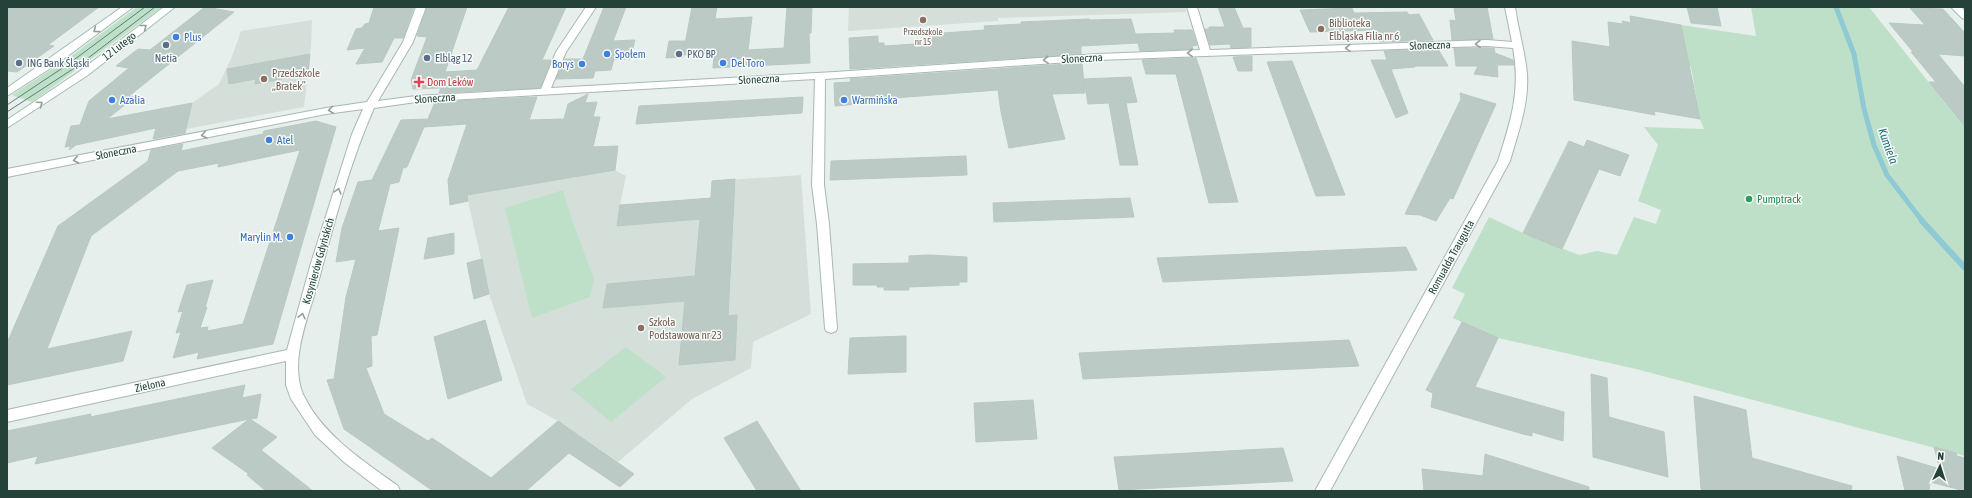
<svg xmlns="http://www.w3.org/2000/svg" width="1972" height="498" font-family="'Asap Condensed',sans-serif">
<rect width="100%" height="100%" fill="#e6efeb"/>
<path fill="#d4dfda" d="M849,7H1185L1186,12L998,18V21L848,31Z
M312,20L311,46L304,107L186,129L192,103L219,84L231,59L241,31Z
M615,170L626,176L620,205L710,198L712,181L801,175L811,314L753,342L751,368L692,399L618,462L558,421L527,404L489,294L468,201L466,184Z"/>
<path fill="#bfe0c8" d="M137,7H162L32,102L12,95L66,60Z
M1751,7H1869L1965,128V456L1636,369L1498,338L1453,318L1465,294L1452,288L1489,217L1523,233L1579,255L1597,251L1617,255L1634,217L1656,224L1661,210L1638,201L1658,145L1644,127L1704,129L1700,119L1691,67L1688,66L1681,25L1756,36Z
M563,190L572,220L594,279L590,297L532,318L505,208Z
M626,347L666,377L611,422L571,389Z"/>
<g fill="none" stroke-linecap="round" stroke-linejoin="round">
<path stroke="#8ec9d4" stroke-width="5" d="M1836,7L1854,54L1864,109L1874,145L1887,175L1923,222"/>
<path stroke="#8ec9d4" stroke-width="6" d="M1922,221L1965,268"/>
</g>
<path fill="#bbcac4" stroke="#b8c9c2" d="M7,7H99L48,45L54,46L17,72L7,71Z
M205,7L234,12L129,96L135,97L107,119L192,103L185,133L153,139L156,128L76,145L69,150L71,146L65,147L71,126L80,125L89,101L129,68L116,66L138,49L150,50Z
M374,7H414L403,38H394L382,62L356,64L365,48L347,50L356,29L362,28L365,24L369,23Z
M427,7H467L445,72L477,70L509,7H566L542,60H551L540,88L439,93L441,88L413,89L411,80L427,37L417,36Z
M604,7H626L613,41L635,40L630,59H614L611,70L595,71L593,78L556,79L565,59H583Z
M692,7H717L715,19L752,17L748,50L784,48L787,7H812L811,33H809L810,63L713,68L714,53L683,55Z
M1218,7H1234L1243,28H1251V47L1231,48L1230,44L1210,45L1205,29H1209V27H1225Z
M1454,7H1487L1493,39L1452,40L1450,20L1456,21Z
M1687,7H1717L1721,26L1691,23Z
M1352,8L1354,13L1407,12L1409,15L1419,14L1433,40L1380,42L1375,30L1310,32L1300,10Z
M1910,8L1943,9L1965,33V56L1938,54L1965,87V127L1929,82H1936L1911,52L1914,53L1889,23L1925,25Z
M1630,16L1681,25L1700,119L1654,111L1655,115L1574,100L1572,41L1610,47L1608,22L1623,24L1622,21L1631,23Z
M1089,19L1090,20L1131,19L1138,43L1081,46V54L850,69L849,38L878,36V43H884V46L930,43L929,34L985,30L984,26L1021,24V22Z
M1174,30H1192L1197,45L1192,46L1193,49L1140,51L1136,34L1175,33Z
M669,41H685L683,57L666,58Z
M1454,48H1494L1495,53L1513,60L1514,65H1497L1498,77L1474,74L1478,66H1456Z
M1438,49L1448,66H1415V67L1391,69L1408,113L1396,118L1371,60H1387L1384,51Z
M310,54L308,74L255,84L256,79L229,84L227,69Z
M1252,56V71H1238L1233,57Z
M1196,58L1201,72L1238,202L1209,203L1176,74H1146L1142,60Z
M1292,61L1345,195L1316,196L1267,62Z
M1082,63L1085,93L1052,94L1065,139L1009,148L1001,112L998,90L868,100L859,104L835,106L834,83L851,82L850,79Z
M1131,77L1137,102L1126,103L1138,165H1120L1109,103L1088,104L1084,79Z
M1460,93L1496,104L1453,199L1450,198L1436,221L1420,215L1405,214L1461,99Z
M588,94L585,103L597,102L593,117H600L593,147L618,146L615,170L467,195L468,201L450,205L448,180L467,124L424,127L407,167L403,168L399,182L390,184L378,231L399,228L377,335L371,336L372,366L366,368L384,414L428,441L432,438L491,478L558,421L634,474L620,487L569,453L526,491H433L344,429L327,380L334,379L346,297L356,259L336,262L342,228L358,182L372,180L401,120L427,119L425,126L435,102L537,97L529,120L564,119L568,104Z
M803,97L802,113L636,124L639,106Z
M316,121L336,127L273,344L197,359L199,352L173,358L181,332L176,333L183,311L178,312L187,285L213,280L205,308L207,307L200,328L208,327L207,331L243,324L300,150L218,167L219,163L178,171L95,233L91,236L47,349L132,331L123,361L7,385V343L58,226L148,161L151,150L183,144L181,151L263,134L264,131Z
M1587,140L1629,155L1620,176L1599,169L1562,249L1523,233L1569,141L1584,147Z
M966,156L967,175L830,180L831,161Z
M735,179L728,316L737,315L735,360L679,365L685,301L603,308L607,284L695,276L700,219L617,226L620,205L711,198L712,181Z
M1130,198L1134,217L994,222L993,203Z
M454,233V254L424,259L428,238Z
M1406,247L1417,270L1163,282L1157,258Z
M928,255L967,257V282H959V285L909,287V290H884V287H877V285H853V264L909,263V256Z
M482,259L489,294L474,299L467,263Z
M485,320L502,380L448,399L434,337Z
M1462,322L1498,338L1475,387L1564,412L1563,441L1532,432V436L1523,434L1431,407L1433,393L1426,390Z
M906,336V372L848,374L850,338Z
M1349,340L1359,366L1083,379L1079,353Z
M1591,374L1607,378L1609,417L1664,432L1668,477L1593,457Z
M245,385L242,398L261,394L257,418L250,419L277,437L261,450L313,491H266L247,475L249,474L212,448L249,419L35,464L38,456L7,463V431L91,414L90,417Z
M1694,396L1746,410L1752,458L1852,486L1851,491H1708L1701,489Z
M1033,400L1037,439L976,442L974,403Z
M757,421L775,450L801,491H757L724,438Z
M1934,447L1956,453L1957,456L1965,458V491L1930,482L1929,491H1905L1897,456L1940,469Z
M1283,448L1293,481L1119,490L1114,457Z
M1485,454L1589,487V491H1424L1422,469L1483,476Z"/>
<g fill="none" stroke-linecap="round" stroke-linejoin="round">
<defs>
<path id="street" d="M416,7H426L413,42L378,101L416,96L541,89L556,52L586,7H596L566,52L551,88L835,72L1098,54L1200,50L1187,7H1197L1210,50L1487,40L1512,42L1505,7H1515C1518,29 1525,51 1527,74C1529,104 1518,133 1510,161L1330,491H1315L1498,161C1511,121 1521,90 1513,48L1487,46L1452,47L1098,60L825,79L824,185L829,224L837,328L836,331L831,333L826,331L825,328L817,224L812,185L815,79L416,102L374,108C350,162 333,226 318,283C311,306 302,330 299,353C297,367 298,386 305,398C324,436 365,462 398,486L400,491H382L344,462L315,435L291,399L286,385V361L7,422V410L287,350L311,263L352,134L363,109L326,114L7,177V169L326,108L367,102L403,42Z"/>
<path id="secondary" d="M122,7H133L57,64L7,96V88Z
M164,7H175L88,75L7,128V120L80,71Z
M1951,7H1961L1965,11V19L1962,18Z"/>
</defs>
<use href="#street" stroke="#a8b8b2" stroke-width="2"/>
<use href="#secondary" stroke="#a4bbb3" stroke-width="2"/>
<use href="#street" fill="#fff" fill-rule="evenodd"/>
<use href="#secondary" fill="#fff" fill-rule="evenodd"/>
<path stroke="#5f7d75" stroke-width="1" d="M7,105L67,65L145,7
M7,112L79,65L155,7"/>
</g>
<defs><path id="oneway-chevron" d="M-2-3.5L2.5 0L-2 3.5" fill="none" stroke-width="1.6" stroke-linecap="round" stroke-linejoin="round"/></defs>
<g stroke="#92a09c">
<use href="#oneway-chevron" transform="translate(144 27) rotate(-38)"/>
<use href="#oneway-chevron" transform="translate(96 30) rotate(143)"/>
<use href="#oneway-chevron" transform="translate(1478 44) rotate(179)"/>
<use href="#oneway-chevron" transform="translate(1348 48) rotate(178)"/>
<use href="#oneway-chevron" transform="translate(1190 53) rotate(178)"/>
<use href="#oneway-chevron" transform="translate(1046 60) rotate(176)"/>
<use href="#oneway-chevron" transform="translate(40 104) rotate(-35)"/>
<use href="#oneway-chevron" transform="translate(331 110) rotate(172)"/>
<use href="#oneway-chevron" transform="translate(204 135) rotate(169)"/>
<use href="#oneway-chevron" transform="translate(76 160) rotate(168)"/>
<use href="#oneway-chevron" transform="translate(338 191) rotate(-74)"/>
<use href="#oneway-chevron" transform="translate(302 316) rotate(-76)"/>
</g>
<g fill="#8d6e63" stroke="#f7fbf9" stroke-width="1.5">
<circle cx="923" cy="20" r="4"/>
<circle cx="1321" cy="29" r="4"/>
<circle cx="264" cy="79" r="4"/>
<circle cx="641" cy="328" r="4"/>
</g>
<g fill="#3f7fe0" stroke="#f7fbf9" stroke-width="1.5">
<circle cx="176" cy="37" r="4"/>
<circle cx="607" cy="54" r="4"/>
<circle cx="723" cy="63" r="4"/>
<circle cx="582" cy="64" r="4"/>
<circle cx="112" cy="100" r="4"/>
<circle cx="844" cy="100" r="4"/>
<circle cx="269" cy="140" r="4"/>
<circle cx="290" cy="237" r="4"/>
</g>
<g fill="#5c6f8a" stroke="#f7fbf9" stroke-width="1.5">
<circle cx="166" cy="45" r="4"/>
<circle cx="679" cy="54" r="4"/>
<circle cx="427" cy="58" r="4"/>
<circle cx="19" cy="63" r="4"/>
</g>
<path fill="#e0444e" stroke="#f7fbf9" stroke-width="1.5" d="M417 76h4v4h4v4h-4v4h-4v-4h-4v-4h4z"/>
<circle fill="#2e9e5b" stroke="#f7fbf9" stroke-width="1.5" cx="1749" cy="199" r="4"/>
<g text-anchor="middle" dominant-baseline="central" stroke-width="3" stroke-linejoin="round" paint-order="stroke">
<g font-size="9" fill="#785e54" stroke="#f7fbf9">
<text x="923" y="32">Przedszkole<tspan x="923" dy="10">nr 15</tspan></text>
</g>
<g font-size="11" fill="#785e54" stroke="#f7fbf9" text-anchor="start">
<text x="1329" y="23">Biblioteka<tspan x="1329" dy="13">Elbląska Filia nr 6</tspan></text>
<text x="272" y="73">Przedszkole<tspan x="272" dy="13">„Bratek”</tspan></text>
<text x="649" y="322">Szkoła<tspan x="649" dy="13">Podstawowa nr 23</tspan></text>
</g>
<g font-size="11" fill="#366cbe" stroke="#f7fbf9" text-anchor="start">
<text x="184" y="37">Plus</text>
<text x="615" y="54">Społem</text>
<text x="731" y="63">Del Toro</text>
<text x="574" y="64" text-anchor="end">Borys</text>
<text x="120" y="100">Azalia</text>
<text x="852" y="100">Warmińska</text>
<text x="277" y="140">Atel</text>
<text x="282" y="237" text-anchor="end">Marylin M.</text>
</g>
<g font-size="11" fill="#24423a" stroke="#f7fbf9">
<text transform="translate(1430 45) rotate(-2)">Słoneczna</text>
<text transform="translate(119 46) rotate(-38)">12 Lutego</text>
<text transform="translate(1082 58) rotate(-3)">Słoneczna</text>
<text transform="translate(759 79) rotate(-3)">Słoneczna</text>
<text transform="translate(435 98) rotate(-4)">Słoneczna</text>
<text transform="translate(116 152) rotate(-11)">Słoneczna</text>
<text transform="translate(1451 257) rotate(-61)">Romualda Traugutta</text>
<text transform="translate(318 261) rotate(-74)">Kosynierów Gdyńskich</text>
<text transform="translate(150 385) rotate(-12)">Zielona</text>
</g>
<g font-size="11" fill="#4e5e75" stroke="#f7fbf9" text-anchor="start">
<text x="687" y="54">PKO BP</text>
<text x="166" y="58" text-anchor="middle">Netia</text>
<text x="435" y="58">Elbląg 12</text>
<text x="27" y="63">ING Bank Śląski</text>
</g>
<g font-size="11" fill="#be3a42" stroke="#f7fbf9" text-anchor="start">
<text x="427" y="82">Dom Leków</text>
</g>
<g font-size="11" fill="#27864d" stroke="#f7fbf9" text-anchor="start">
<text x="1757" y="199">Pumptrack</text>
</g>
<g font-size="12" font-style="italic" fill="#1c6f80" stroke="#f7fbf9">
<text transform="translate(1888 146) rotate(70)">Kumiela</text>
</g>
</g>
<rect width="1972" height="498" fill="none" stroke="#24423a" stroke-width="16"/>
<g transform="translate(1940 466) rotate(4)" stroke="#f7fbf9" stroke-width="3" paint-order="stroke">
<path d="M0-3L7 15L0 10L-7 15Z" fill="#24423a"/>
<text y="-6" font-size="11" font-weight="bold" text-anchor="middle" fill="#24423a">N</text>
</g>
</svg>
